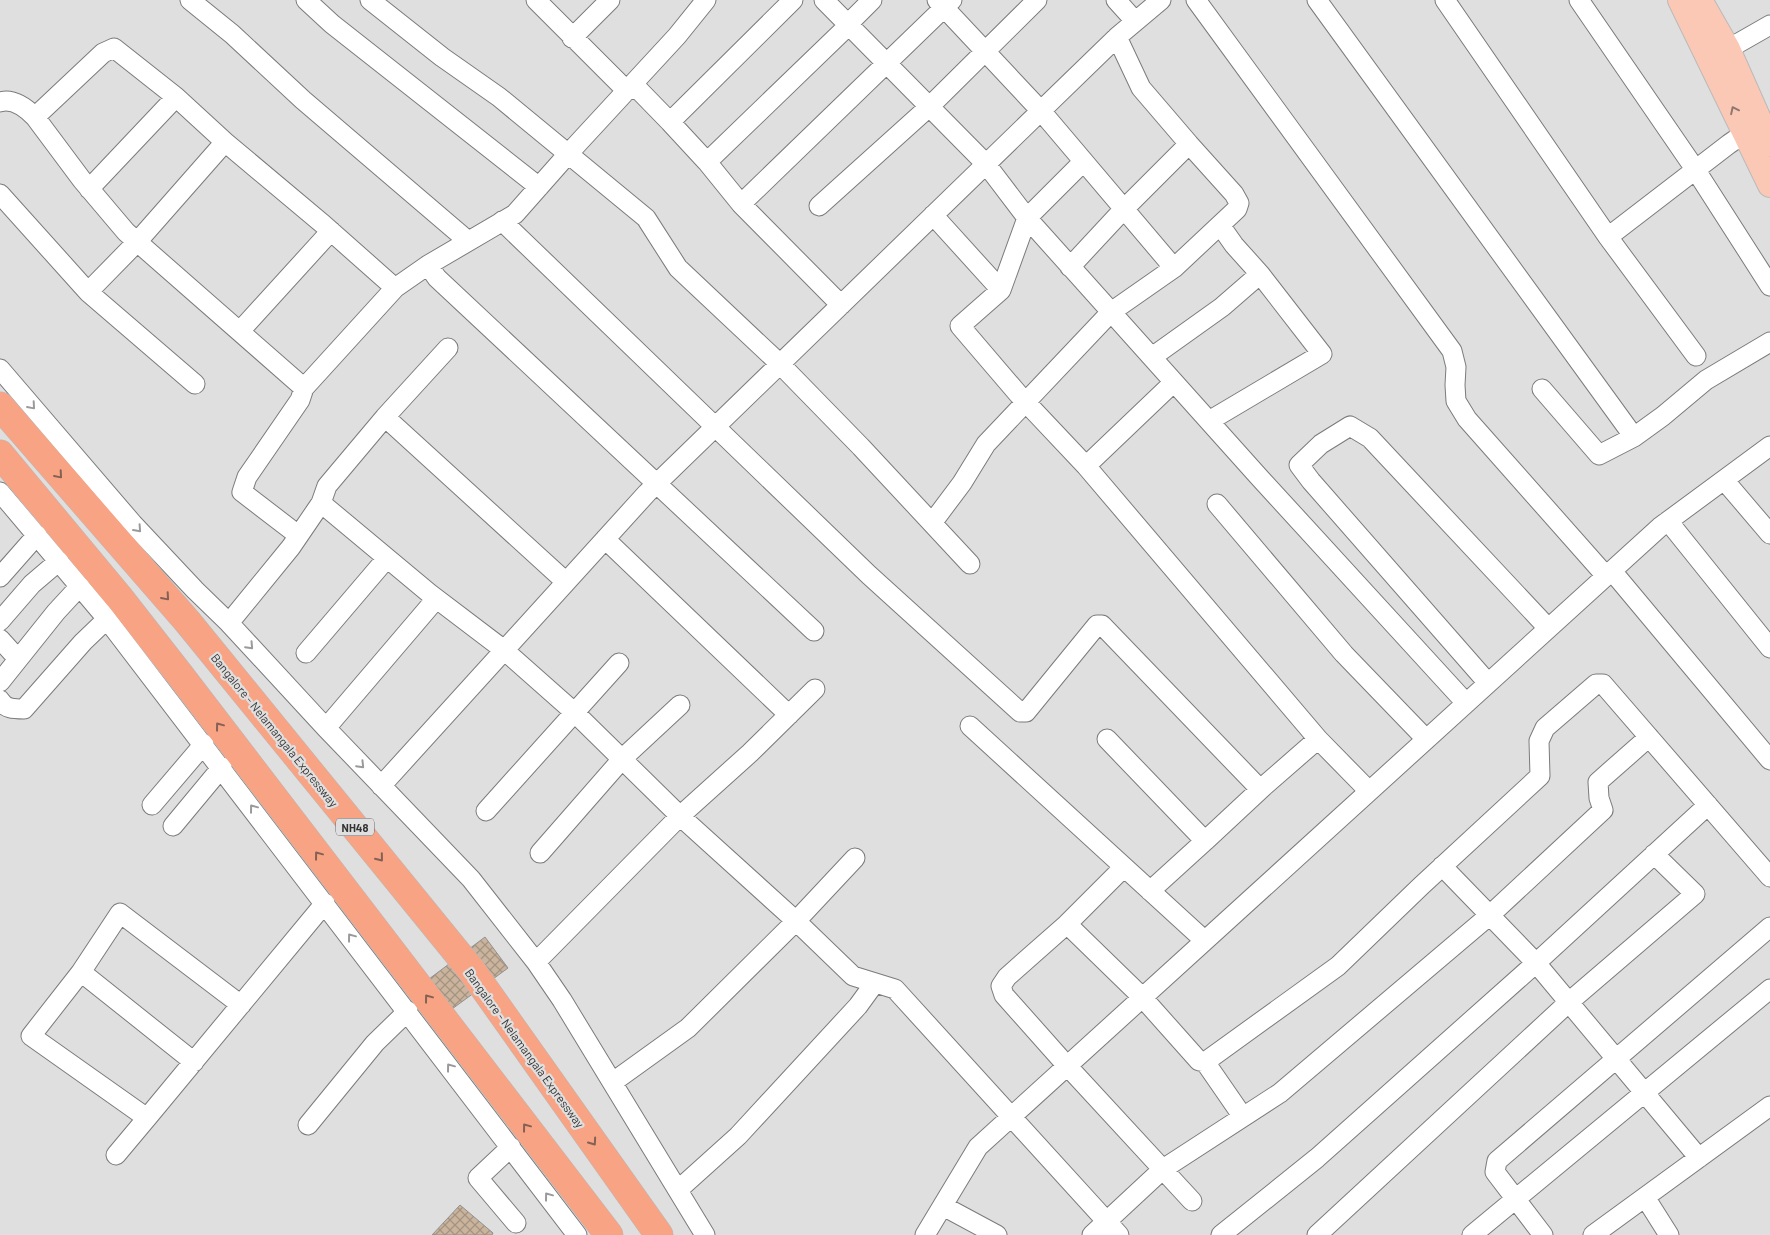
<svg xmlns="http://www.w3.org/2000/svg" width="1770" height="1235" font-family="Barlow,sans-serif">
<defs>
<pattern id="building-cross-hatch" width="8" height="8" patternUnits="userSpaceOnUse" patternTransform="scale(1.25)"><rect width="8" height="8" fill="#cab49d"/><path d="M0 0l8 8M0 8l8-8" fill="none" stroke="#a59381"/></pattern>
</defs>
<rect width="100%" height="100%" fill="#dfdfe0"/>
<path fill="url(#building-cross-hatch)" stroke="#929190" d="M485,937L508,968L452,1009L429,979Z
M460,1205L493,1233L492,1235H432Z"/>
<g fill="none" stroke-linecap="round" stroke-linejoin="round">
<defs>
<path id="minor" d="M190,0L232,34L303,100L468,241
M306,0L332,24L539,187
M370,0L442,57L499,97L646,218L678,268L780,364L861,447L970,564
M536,0L627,91
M824,0L986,164L1027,218L1259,477L1466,703
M937,0L1041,111L1174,268
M1116,0L1135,21
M1196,0L1452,351L1456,367L1455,385L1456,401L1467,419L1606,576
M1317,0L1634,437L1599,455L1542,389
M1445,0L1608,237L1696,356
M1579,0L1695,169L1770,286
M848,24L872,0
M572,38L610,0
M1728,49L1770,25
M633,84L670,122L707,162L741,204L841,305
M0,102C13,98 26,108 35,117
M670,122L793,0
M707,162L849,25
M1083,162L1027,218L1001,290L960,326L1019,395L1086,466L1318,739
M89,189L176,97
M0,194L88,292L195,384
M741,204L952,0
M819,206L929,107L1037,0
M933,215L1001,290
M502,221L869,575L1020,712H1026L1097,625H1102L1258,787H1263L1318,739L1369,791
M1608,237L1729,144L1745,133
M428,265L437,278L814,631
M1070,267L1123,210L1189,144
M88,292L137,242L225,142
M240,331L331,231
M1152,357L1222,307L1260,274
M0,369L133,524L195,590L229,623L326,728L471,879L536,962L562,1000L705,1235
M304,388L126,232L82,180L35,117L103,53L114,48L176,97L225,142L324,225L395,288
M385,417L566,582
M1209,421L1322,354L1260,274L1234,245L1220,225
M1634,437L1663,416L1706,380L1770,342
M1086,466L1174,382
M1724,480L1770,534
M0,492L102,613L577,1235
M321,503L429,593L504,650L574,712L680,816L796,921L853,976L895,989L1119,1235
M1217,504L1344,654L1426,739
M1668,521L1770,648
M932,523L962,483L986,444L1111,312L1174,268L1237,209L1239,203L1234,194L1189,144L1141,88L1117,37
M298,535L242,492L247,477L300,400L304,388L395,288L428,265L515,214L568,154L677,36L706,0
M605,539L789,715
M1612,571L1770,760
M0,577L37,535
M0,621L32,584L59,561
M229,623L291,547L321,503L327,486L385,417L448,348
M0,639L18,659
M306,653L387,558
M0,682L56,612L80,586
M1488,683L1311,481L1299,465L1321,444L1350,426L1370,438L1548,628
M0,700C5,709 14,709 24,709L83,642L107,619
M970,726L1204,940
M326,728L436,599
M1107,739L1205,841L1263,787
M381,786L647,493L1117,37L1161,0
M152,805L204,744
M486,811L619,663
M173,826L222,767
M540,853L623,758L680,705
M1442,866L1536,963L1699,1158
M1124,867L1067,924L1007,977L1001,986L1004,995L1060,1058L1192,1201
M1150,891L1205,841
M1067,924L1142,997L1199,1061L1205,1062L1338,966L1421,886L1540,776L1539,741L1545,728L1596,684H1603L1770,877
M536,962L680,816L750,753L815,689
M81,972L120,913L241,1005
M194,1062L81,972L31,1036L147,1118L325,903
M1205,1062L1243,1117
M613,1082L688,1028L796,921L855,858
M308,1125L375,1043L408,1011
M511,1147L478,1178L516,1223
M116,1155L147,1118
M678,1190L738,1136L858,1006L874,984
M1645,1197L1669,1235
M943,1206L997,1235
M925,1235L978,1147L1660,527L1770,446
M1092,1235L1163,1169L1280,1093L1490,915L1603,810L1599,798L1598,782L1649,737
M1221,1235L1317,1158L1536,963L1708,805
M1317,1235L1569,1002L1695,894L1654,854
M1472,1235L1770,989
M1543,1235L1495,1172L1497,1161L1770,927
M1593,1235L1770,1106"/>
<path id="major" d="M1680,0L1770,185
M1700,0L1728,49L1770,144"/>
<path id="highway" d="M0,406L187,621L472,971L659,1235
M0,454L119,597L180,675L609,1235"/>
</defs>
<use href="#minor" stroke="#7a7b7c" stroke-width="21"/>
<use href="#major" stroke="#bababa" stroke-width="26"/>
<use href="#highway" stroke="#bababa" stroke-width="29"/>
<use href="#minor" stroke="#fff" stroke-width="19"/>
<use href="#major" stroke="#fbc8b5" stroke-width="24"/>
<use href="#highway" stroke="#f8a383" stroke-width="28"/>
</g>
<defs><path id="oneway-chevron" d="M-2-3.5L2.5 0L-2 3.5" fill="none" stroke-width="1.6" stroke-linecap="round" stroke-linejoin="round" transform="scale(1.25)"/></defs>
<use stroke="#8e776f" href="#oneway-chevron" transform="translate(1734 110) rotate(-116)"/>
<g stroke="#9a9a9a">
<use href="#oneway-chevron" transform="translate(32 406) rotate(49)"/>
<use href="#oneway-chevron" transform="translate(138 529) rotate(48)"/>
<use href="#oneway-chevron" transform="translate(250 646) rotate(47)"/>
<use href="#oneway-chevron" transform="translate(361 765) rotate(46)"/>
<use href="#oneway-chevron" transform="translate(253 808) rotate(-127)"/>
<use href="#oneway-chevron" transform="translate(351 937) rotate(-127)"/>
<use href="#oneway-chevron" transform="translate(450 1067) rotate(-127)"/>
<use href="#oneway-chevron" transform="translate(548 1196) rotate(-127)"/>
</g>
<g stroke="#836154">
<use href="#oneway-chevron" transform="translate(59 475) rotate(49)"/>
<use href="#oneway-chevron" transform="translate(166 597) rotate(49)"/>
<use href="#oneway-chevron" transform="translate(219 726) rotate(-127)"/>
<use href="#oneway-chevron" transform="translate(318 855) rotate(-127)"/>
<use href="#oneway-chevron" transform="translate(380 858) rotate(51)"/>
<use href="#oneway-chevron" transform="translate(428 998) rotate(-127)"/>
<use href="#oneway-chevron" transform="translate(526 1127) rotate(-127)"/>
<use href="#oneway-chevron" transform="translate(593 1142) rotate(55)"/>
</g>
<g text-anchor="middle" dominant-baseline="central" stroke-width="4.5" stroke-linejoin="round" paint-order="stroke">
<rect fill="#dfdfe0" stroke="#686868" stroke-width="1" x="336" y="818.5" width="38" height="17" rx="4"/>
<g font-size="11" font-weight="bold" fill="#353535">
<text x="355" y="827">NH48</text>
</g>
<g font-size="12" fill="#353535" stroke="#dfdfe0">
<text transform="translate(275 730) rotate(51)">Bangalore - Nelamangala Expressway</text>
<text transform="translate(525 1048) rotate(54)">Bangalore - Nelamangala Expressway</text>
</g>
</g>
</svg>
